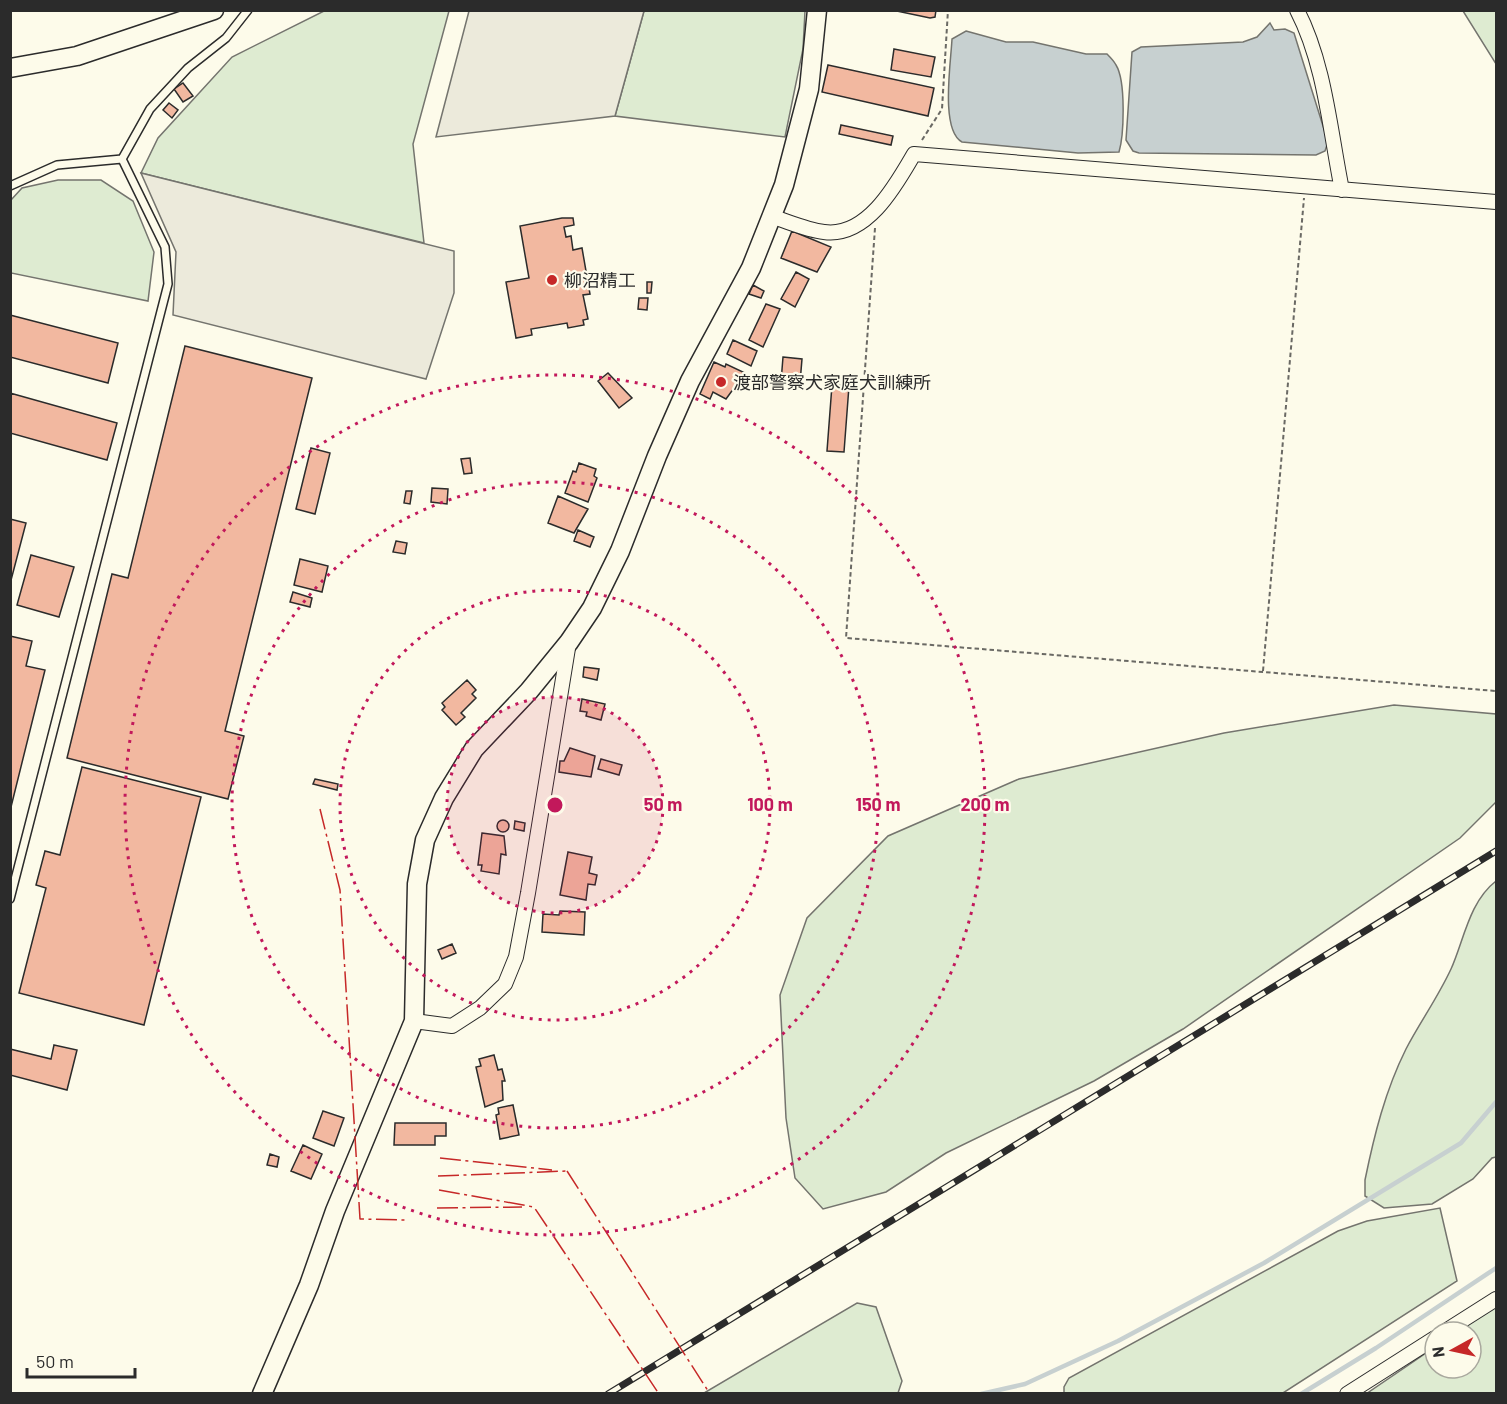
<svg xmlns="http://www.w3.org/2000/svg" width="1507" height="1404" font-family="Barlow,'Noto Sans JP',sans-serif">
<rect width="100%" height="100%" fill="#fdfbea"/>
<path fill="#deebd1" stroke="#74746e" stroke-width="1.5" d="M324,11H449L413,144L424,243L141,173L158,138L232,57Z
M644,11H805L803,49L785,137L615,116Z
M1463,11H1496V64Z
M58,180H101L133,201L154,252L148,301L11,273V200L22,188Z
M1394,705L1496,714V802L1460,838L1183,1029L1094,1081L946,1153L886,1192L823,1209L795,1178L786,1118L780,995L807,918L888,836L1019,779L1224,733Z
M1496,881V1157L1492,1158L1473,1179L1432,1204L1384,1208L1365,1196V1180C1374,1136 1385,1091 1406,1049C1420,1022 1437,999 1451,969C1464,940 1469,902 1496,881Z
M1440,1208L1457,1281L1283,1393H1064V1387L1069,1378L1338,1231L1367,1221Z
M857,1303L876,1307L902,1381L898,1393H704Z
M1496,1305V1393L1366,1394L1435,1347V1368H1471V1332H1457Z"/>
<path fill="#eceadb" stroke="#74746e" stroke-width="1.5" d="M469,11H644L615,116L436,137Z
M141,173L454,251V293L426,379L173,315L176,252Z"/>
<path fill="#c7d0d0" stroke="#74746e" stroke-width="1.5" d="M1270,23L1274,30L1285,29L1294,33L1328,142L1325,151L1316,155L1139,153L1133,151L1126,140L1132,52L1141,47L1243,42L1257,37Z
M966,31L1006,42H1033L1086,54H1107C1110,57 1114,61 1116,65C1126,81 1124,135 1119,152L1078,153L962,142C940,130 951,62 952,39Z"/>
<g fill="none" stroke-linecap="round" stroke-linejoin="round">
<path stroke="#c7d0d0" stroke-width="4.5" d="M981,1394L1025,1384L1118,1341L1264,1263L1461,1143L1496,1102
M1301,1394L1376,1348L1496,1268"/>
</g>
<path fill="#f2b8a0" stroke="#2b2b2b" stroke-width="1.5" d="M892,10H936L935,17L930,18Z
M894,49L935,57L931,77L891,70Z
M828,65L934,88L928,116L822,92Z
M183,83L193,96L183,102L174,89Z
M169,103L178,110L172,118L163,110Z
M841,125L893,136L891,145L839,134Z
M562,218H573L574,225L564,227L566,237L571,236L573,250L582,248L590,294L583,295L588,319L583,320L584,325L568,328L567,323L531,329L532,335L516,338L506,282L529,278L520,226Z
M792,231L831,247L817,272L781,258Z
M796,272L809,279L795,307L781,299Z
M647,282H652L651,293H647Z
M753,285L764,291L761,298L749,294Z
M639,298H648L647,310L638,309Z
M766,304L780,309L763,347L749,340Z
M10,315L118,343L108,383L10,357Z
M733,340L757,351L751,366L727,354Z
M185,346L312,378L225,731L244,736L228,799L67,758L112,574L128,578Z
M783,357L802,359L800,383L781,382Z
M714,362L725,367L726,364L745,373L726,399L713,392L710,399L700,394Z
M608,373L632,398L619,408L598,381Z
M832,385L849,386L844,452L827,451Z
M10,393L117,423L107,460L10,433Z
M311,448L330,453L315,514L296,509Z
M470,458L472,473L464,474L461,459Z
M579,463L596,469L594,476L597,478L588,502L565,493L573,471L576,472Z
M432,488L448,489L447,504L431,502Z
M406,491H412L410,504L404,503Z
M558,496L588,509L574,533L548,523Z
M10,519L26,523L10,584Z
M578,530L594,537L590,547L574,541Z
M396,541L407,543L405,554L393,552Z
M31,555L74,567L59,617L17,605Z
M300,559L328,566L322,592L294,585Z
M293,592L312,598L310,607L290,602Z
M10,636L32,641L26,666L45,670L10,811Z
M584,667L599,669L597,680L583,677Z
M467,680L476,690L472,694L476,698L461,713L465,717L456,725L442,710L445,707L442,703Z
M582,699L605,704L601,720L586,716L587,712L580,711Z
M570,748L595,756L591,777L559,772L560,761H564Z
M601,759L622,765L619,775L598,769Z
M82,767L201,797L144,1025L19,993L46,888L36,885L45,851L60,855Z
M315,779L338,784L337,790L313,784Z
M497 826a6 6 0 1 1 12 0a6 6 0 1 1-12 0Z
M515,821L525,823L524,831L514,829Z
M482,833L504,836L506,855L501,854L499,874L481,871L482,865H478Z
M568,852L592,857L589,873L597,875L595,885L588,884L586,900L560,895Z
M560,911L585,912L584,935L542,932L543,914L559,915Z
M452,944L456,953L442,959L438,950Z
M54,1045L77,1050L67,1090L10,1075V1049L51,1059Z
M494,1055L498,1070L502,1069L505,1081H502L503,1100L485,1107L476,1067L481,1066L479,1059Z
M513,1105L519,1135L500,1139L496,1115L499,1114L498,1108Z
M323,1111L344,1118L334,1146L313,1138Z
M395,1123H446V1136H435V1145H394Z
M303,1145L322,1154L311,1179L291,1171Z
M270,1154L279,1157L277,1167L267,1165Z"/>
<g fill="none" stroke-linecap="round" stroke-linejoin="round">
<defs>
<path id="lane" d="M122,159L150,109L188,68L226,38L248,10
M10,186L57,165L122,159L165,247L168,284L10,899"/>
<path id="street" d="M1297,10C1325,64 1330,131 1342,190
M770,216C787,221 806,230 824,232C867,238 896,185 914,154L1496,202
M414,1021L452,1026L480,1008L505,984L516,957L528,893L569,642
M1444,1332L1496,1299
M1347,1394L1435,1338"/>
<path id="secondary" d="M10,68L77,56L214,10
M262,1394L309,1285L335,1211L414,1021L417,884L425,840L444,798L474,749L529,691L569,642L592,608L620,551L657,456L690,381L751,268L784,185L809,89L817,10"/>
</defs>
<use href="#lane" stroke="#2b2b2b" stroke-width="10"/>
<use href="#street" stroke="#2b2b2b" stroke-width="16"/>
<use href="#secondary" stroke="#2b2b2b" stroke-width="21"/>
<path stroke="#6a6964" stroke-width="2" stroke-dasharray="4.5 3" stroke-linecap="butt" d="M948,11H1284
M922,140L942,109L948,10
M875,228L846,638L1496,691
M1263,671L1304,198"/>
<use href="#lane" stroke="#fdfbea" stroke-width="7"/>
<use href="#street" stroke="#fdfbea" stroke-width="14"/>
<use href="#secondary" stroke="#fdfbea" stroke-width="18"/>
<defs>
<path id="rail" d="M608,1394L1496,851"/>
</defs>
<use href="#rail" stroke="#2b2b2b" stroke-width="7"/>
<use href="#rail" stroke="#fdfbea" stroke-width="4.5" stroke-dasharray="14" stroke-linecap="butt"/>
<path stroke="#c62828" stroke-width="1.5" stroke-dasharray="21 4.5 3 4.5" stroke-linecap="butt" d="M320,809L340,890L360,1219L406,1220
M440,1158L552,1170
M567,1171L710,1394
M438,1176L567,1171
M439,1190L534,1207L659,1394
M437,1208L522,1207"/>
</g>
<circle cx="555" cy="805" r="108" fill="#c2185b" fill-opacity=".12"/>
<g fill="none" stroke="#c2185b" stroke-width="3" stroke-dasharray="3 6">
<circle cx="555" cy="805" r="108"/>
<circle cx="555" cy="805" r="215"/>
<circle cx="555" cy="805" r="323"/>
<circle cx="555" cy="805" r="430"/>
</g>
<g fill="#c62828" stroke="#fdfbea" stroke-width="2">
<circle cx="552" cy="280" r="6"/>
<circle cx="721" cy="382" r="6"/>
</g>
<g text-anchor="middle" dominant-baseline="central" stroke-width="4.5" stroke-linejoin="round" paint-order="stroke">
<g font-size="18" fill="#2b2b2b" stroke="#fdfbea" text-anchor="start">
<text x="564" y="280">柳沼精工</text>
<text x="733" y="382">渡部警察犬家庭犬訓練所</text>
</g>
</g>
<circle cx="555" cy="805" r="9" fill="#c2185b" stroke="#fdfbea" stroke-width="3"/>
<g font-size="18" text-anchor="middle" font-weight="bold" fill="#c2185b" stroke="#fdfbea" stroke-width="4.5" stroke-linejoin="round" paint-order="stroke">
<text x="663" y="811">50 m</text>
<text x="770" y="811">100 m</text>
<text x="878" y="811">150 m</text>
<text x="985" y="811">200 m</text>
</g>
<rect width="1507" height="1404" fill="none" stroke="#2b2b2b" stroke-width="24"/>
<g transform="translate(1453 1350) rotate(262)"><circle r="28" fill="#fdfbea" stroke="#a9a89e" stroke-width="1.5"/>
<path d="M0-4.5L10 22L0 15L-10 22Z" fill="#c62828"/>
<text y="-9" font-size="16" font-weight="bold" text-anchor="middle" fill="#2b2b2b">N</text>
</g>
<path d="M27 1368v9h108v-9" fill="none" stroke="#2b2b2b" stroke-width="3"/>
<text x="36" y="1368" font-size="18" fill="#2b2b2b" stroke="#fdfbea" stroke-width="4.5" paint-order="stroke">50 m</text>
</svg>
